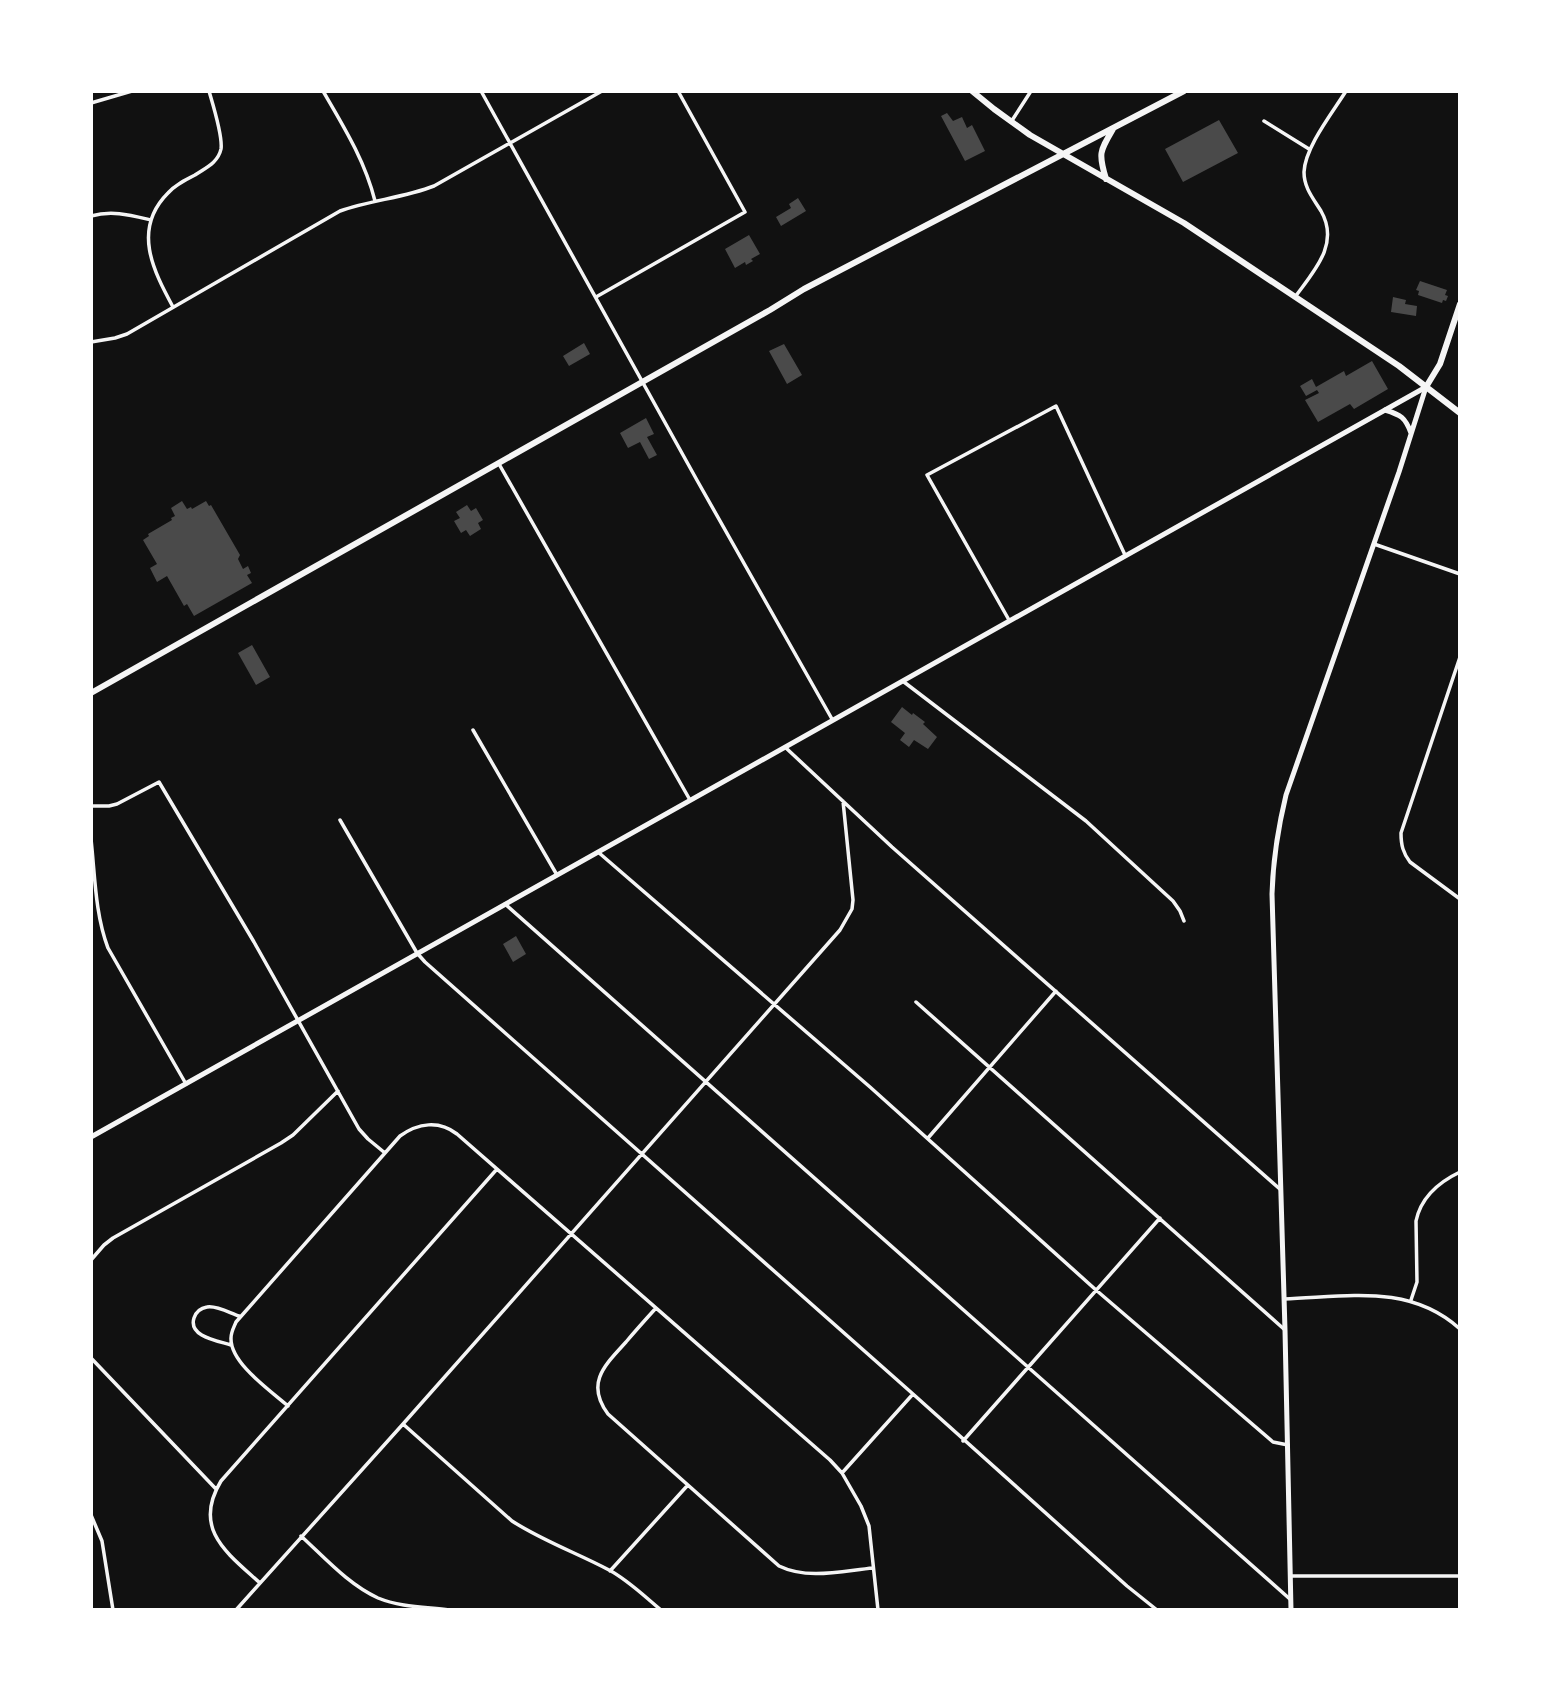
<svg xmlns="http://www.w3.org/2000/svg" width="1551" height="1701" font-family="Inter,sans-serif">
<rect width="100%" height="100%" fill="#111"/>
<path fill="#4a4a4a" d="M947,113L953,121L962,117L967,128L972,125L985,151L965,161L941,116Z
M1219,120L1238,153L1183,182L1165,149Z
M798,198L806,211L781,226L776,217L791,208L789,204Z
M749,235L760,254L751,259L753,261L746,265L745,262L735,268L725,249Z
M1420,281L1447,290L1445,295L1448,296L1446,301L1443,300L1442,303L1418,295L1419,291L1416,290Z
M1393,297L1406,300L1405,304L1417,306L1416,316L1391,312Z
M584,343L590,354L569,366L563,356Z
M784,344L802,375L787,384L769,351Z
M1372,361L1388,389L1354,409L1350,404L1318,422L1305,400L1319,393L1317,390L1306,396L1300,386L1312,379L1316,387L1344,371L1346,376Z
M646,418L654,434L647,437L657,455L649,459L640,442L628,448L620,433Z
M182,501L187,509L191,507L192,509L206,501L209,506L211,505L240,555L238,559L243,569L248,566L251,573L247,575L252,583L194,616L187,604L184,606L167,576L157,582L150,568L157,564L143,540L149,536L148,534L172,520L171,518L175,516L171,508Z
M467,505L471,511L476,508L483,520L478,523L481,529L470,536L466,530L461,533L454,521L460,518L456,512Z
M252,645L270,677L256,685L238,653Z
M902,707L912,715L913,713L925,722L923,724L937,737L928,749L914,740L909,747L900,740L905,733L891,722Z
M516,936L526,954L513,962L503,944Z"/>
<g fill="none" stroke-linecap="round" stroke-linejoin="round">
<path stroke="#f5f5f5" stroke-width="3.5" d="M323,91C344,127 365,161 375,201
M481,91L698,482L832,719
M91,103L132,91
M1264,121L1309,149
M1011,122L1031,91
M91,216C112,210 130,215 151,220
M596,297L745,212L678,91
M1295,297C1314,271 1340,244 1321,211C1313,198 1304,188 1304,172C1305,147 1333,112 1346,91
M173,307C153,270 132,229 168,193C175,185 185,180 195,175C205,168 218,163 221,149C223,136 213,105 209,91
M91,342L115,338L127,334L340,211C371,200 403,198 434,186L602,91
M499,464L690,800
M1374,544L1460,574
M1009,620L927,475L1056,406L1125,555
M1460,657L1401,833C1401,845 1403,853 1410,862L1460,899
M904,682L1086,821L1173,901L1180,911L1184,921
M473,730L557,875
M786,748L892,847L1281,1190
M91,806H109L117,804L159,782L254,942L359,1129L368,1139L385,1153
M340,820L417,953L425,962L913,1394L1127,1586L1157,1610
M91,839C95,875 95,914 108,948L186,1084
M598,852L870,1087L1096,1290L1273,1442L1288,1445
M505,904L1291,1600
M916,1002L1285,1330
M928,1138L1056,991
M91,1260L104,1245L113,1238L281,1143L293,1135L338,1091
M1284,1299C1347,1297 1409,1283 1460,1329
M1411,1300L1417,1282L1416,1221C1421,1197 1439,1182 1460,1172
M656,1308C646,1319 636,1330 626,1342C605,1365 585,1383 608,1414L779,1566C808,1580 842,1571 873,1568
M231,1345C219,1341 188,1337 194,1318C196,1312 201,1308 207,1307C216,1305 230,1313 239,1316
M91,1358L216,1489
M288,1406C271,1391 230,1363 231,1338C231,1332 234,1327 236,1322L400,1136C418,1123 439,1120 457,1134L830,1460L842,1473L861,1506L869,1526L878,1610
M403,1424L512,1521C543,1541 577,1553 609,1570C628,1580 644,1596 661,1610
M963,1441L1160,1218
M842,1473L913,1394
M91,1515L102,1541L113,1610
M301,1536C325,1558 349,1585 378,1598C400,1607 426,1607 449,1610
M610,1571L687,1486
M1291,1576H1460
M260,1583C227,1553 192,1529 221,1481L497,1169
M236,1610L403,1424L840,930L852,909L853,900L843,801"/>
<path stroke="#f5f5f5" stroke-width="5" d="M91,1137L1426,387"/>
<path stroke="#f5f5f5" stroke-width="5" d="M1385,410C1401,415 1405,417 1411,433
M1291,1610L1285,1330L1272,894C1273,860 1278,828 1286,795L1399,472L1426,387"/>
<path stroke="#f5f5f5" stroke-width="6" d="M972,91L994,109L1030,135L1184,223L1399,366L1460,413
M1106,179C1098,153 1100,151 1113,129
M1426,387L1440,364L1460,304
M91,693L770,310L804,289L1184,91"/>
</g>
<rect width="1551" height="1701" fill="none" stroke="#ffffff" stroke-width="186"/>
</svg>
